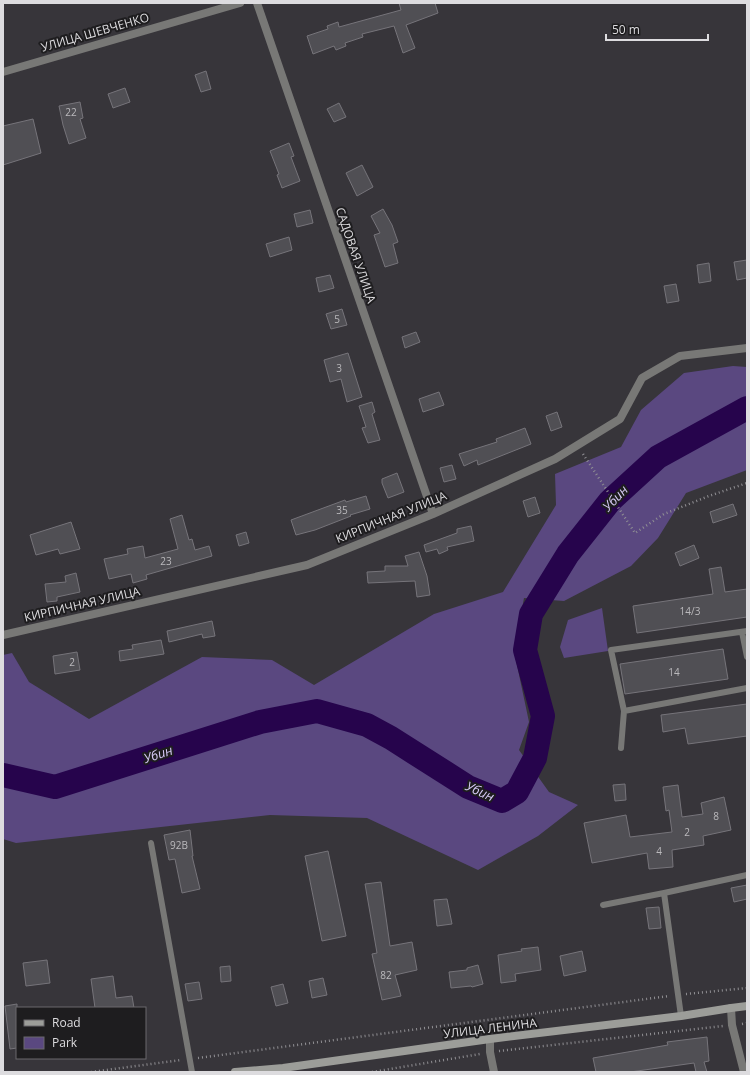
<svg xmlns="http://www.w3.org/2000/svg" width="750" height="1075" font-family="'Open Sans',sans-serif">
<rect width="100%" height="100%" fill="#37353a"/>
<path fill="#5a4880" d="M733,366L747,367V470L686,493L658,538L631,566L564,601L524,598L514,651L529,722L519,750L549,792L578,805L538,836L478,870L367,818L270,815L16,843L3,839V655L12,653L29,682L89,719L202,657L272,660L314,685L434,614L503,592L556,505L555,474L621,447L641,410L684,373Z
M602,608L608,651L564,658L560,647L568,620Z"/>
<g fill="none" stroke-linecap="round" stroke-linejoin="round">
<path stroke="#26044c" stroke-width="24" d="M3,775L55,787L260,722L317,711L367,725L391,738L468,787L502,801L517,792L535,758L543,716L525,650L531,614L568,554L610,501L658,457L747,408"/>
</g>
<path fill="#504f54" stroke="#76747a" d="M399,3H435L438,13L406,25L415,48L403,53L394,26L362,34L363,37L345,43L346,46L336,50L334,46L313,54L307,36L328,29L327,26L338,22L339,27L401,10Z
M206,71L211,89L201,92L195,75Z
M125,88L130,102L113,108L108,94Z
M80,102L83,118L80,119L86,138L69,144L63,125L59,106Z
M339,103L346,117L334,122L327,109Z
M33,119L41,153L3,165V126Z
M289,143L294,156L291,157L300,181L282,188L277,175L279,174L270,151Z
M362,165L373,187L357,196L346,173Z
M383,209L392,225L398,242L393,244L398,263L385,267L374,235L380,233L371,216Z
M310,210L313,223L297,227L294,214Z
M289,237L292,250L270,257L266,244Z
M747,260V278L737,280L734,262Z
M709,263L711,281L699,283L697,265Z
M330,275L334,288L319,292L316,278Z
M676,284L679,301L667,303L664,286Z
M342,309L347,325L331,329L326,314Z
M416,332L420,342L405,348L402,337Z
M348,353L362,397L347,402L341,379L330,382L324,360Z
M439,392L444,405L423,412L419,399Z
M372,402L375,412L372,414L380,440L368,443L362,428L366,427L359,406Z
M557,412L562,427L551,431L546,416Z
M525,428L531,444L478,465L477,460L464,466L459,454L497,442L496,439Z
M452,465L456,479L444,482L440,468Z
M397,473L404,492L388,498L382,483V479Z
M366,496L370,509L350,515L351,516L315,530L296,535L291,520L345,500L346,502Z
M535,497L540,513L528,517L523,501Z
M733,504L737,515L713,523L710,512Z
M182,515L189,540L192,539L195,550L209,546L212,556L146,575L147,579L133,583L131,574L109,579L104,559L128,554L127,549L143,546L145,558L178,549L170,519Z
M71,522L80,549L60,554L58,549L36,555L30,535Z
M471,526L474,541L447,547L448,550L439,554L437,549L426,552L424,545L457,533V529Z
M246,532L249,543L239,546L236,535Z
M694,545L699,558L680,566L675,553Z
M419,552L427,576L430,595L417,597L415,581L368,583L367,572L385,571V566H408L405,556Z
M721,567L725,592L747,589V617L637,633L633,606L713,594L709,569Z
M76,573L80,592L57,597V601L47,602L45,584L66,582L65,576Z
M212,621L215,636L203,638L202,634L169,642L167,631Z
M161,640L164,654L120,661L119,651L133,649L132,645Z
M723,649L728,679L625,694L620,664Z
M77,652L80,670L55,674L53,656Z
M747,704V736L688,744L685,728L663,732L661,715Z
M625,784L626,800L615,801L613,785Z
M678,785L682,817L703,814L701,803L724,797L731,830L703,836L704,845L672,850L673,867L649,869L647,853L592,863L584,823L626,815L630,837L672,832L669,810L666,811L663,787Z
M190,830L193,856H192L200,889L182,893L175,859L169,860L164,835Z
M328,851L346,936L322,941L305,856Z
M381,882L390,946L412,942L417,970L395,975L401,996L382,1000L372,954L377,953L365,884Z
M747,885V899L734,902L731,888Z
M447,899L452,924L437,926L434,900Z
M659,907L661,928L649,929L646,908Z
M538,947L541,970L515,974L516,981L501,983L498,955L522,951L521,949Z
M582,951L586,971L564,976L560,956Z
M47,960L50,983L26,986L23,963Z
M478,965L483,984L472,987L471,986L451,988L449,972L467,970V968Z
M230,966L231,981L221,982L220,967Z
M113,976L116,998L132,996L134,1008H95L91,979Z
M323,978L327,995L312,998L309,981Z
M199,982L202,999L188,1001L185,984Z
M283,984L288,1003L276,1006L271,987Z
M17,1004V1048L10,1049L5,1006Z
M707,1037L709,1061L704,1062L707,1072H696L694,1063L630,1072H596L593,1058L668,1045L667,1042Z"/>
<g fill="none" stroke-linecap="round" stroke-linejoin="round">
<path stroke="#908f93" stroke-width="2.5" stroke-dasharray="1 3" stroke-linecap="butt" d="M583,454L635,533L664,514L709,496L747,483
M686,994L747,988
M742,1024L747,1023
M499,1051L723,1026
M198,1058L669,996
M91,1072L181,1060
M372,1072L480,1054"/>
<path stroke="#787876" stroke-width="6" d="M747,631L611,650L624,711L747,688
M742,632L747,657
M621,748L624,711
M151,843L192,1072
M664,893L681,1016
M603,905L664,893L747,875"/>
<path stroke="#787876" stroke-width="8" d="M257,3L433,514
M3,72L240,3
M3,635L307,565L433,514L555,459L620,419L642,378L680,356L747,348
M731,1008L732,1025L744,1072
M490,1039V1052L494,1072"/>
<path stroke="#9c9d99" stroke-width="8" d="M235,1072L283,1068L490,1039L681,1016L731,1008L747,1006"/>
</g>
<g text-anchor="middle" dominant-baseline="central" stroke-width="4" stroke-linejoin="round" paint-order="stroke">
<g font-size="10" fill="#bab9bc">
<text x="71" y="112">22</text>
<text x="337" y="319">5</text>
<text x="339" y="368">3</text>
<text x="342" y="510">35</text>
<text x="166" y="561">23</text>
<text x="690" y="611">14/3</text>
<text x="72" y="662">2</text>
<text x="674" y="672">14</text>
<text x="716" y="816">8</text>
<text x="687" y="832">2</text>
<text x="179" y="845">92В</text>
<text x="659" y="851">4</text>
<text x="386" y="975">82</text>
</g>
<g font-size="12" fill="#dddcdf" stroke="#1e1d1f">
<text transform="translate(95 32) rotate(-16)">УЛИЦА ШЕВЧЕНКО</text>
<text transform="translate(356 255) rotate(71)">САДОВАЯ УЛИЦА</text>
<text transform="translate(391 517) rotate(-22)">КИРПИЧНАЯ УЛИЦА</text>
<text transform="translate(82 604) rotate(-13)">КИРПИЧНАЯ УЛИЦА</text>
<text transform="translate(490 1028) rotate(-7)">УЛИЦА ЛЕНИНА</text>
</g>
<g font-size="13" font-style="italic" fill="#d7cbf6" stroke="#1e1d1f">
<text transform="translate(615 498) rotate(-46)">Убин</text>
<text transform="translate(158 754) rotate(-18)">Убин</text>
<text transform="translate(480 791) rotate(24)">Убин</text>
</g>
</g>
<rect width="750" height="1075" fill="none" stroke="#dddcdf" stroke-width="8"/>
<rect x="16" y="1007" width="130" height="52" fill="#1e1d1f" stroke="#6a696c"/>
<rect x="24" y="1020" width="20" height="6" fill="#9c9d99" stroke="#6a696c"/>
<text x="52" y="1027" font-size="12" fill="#dddcdf">Road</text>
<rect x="24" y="1037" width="20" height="12" fill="#5a4880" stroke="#6a696c"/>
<text x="52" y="1047" font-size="12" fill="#dddcdf">Park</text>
<path d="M606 34v6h102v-6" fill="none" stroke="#dddcdf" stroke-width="2"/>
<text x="612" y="34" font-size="12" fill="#dddcdf" stroke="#1e1d1f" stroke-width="3" paint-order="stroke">50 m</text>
</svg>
